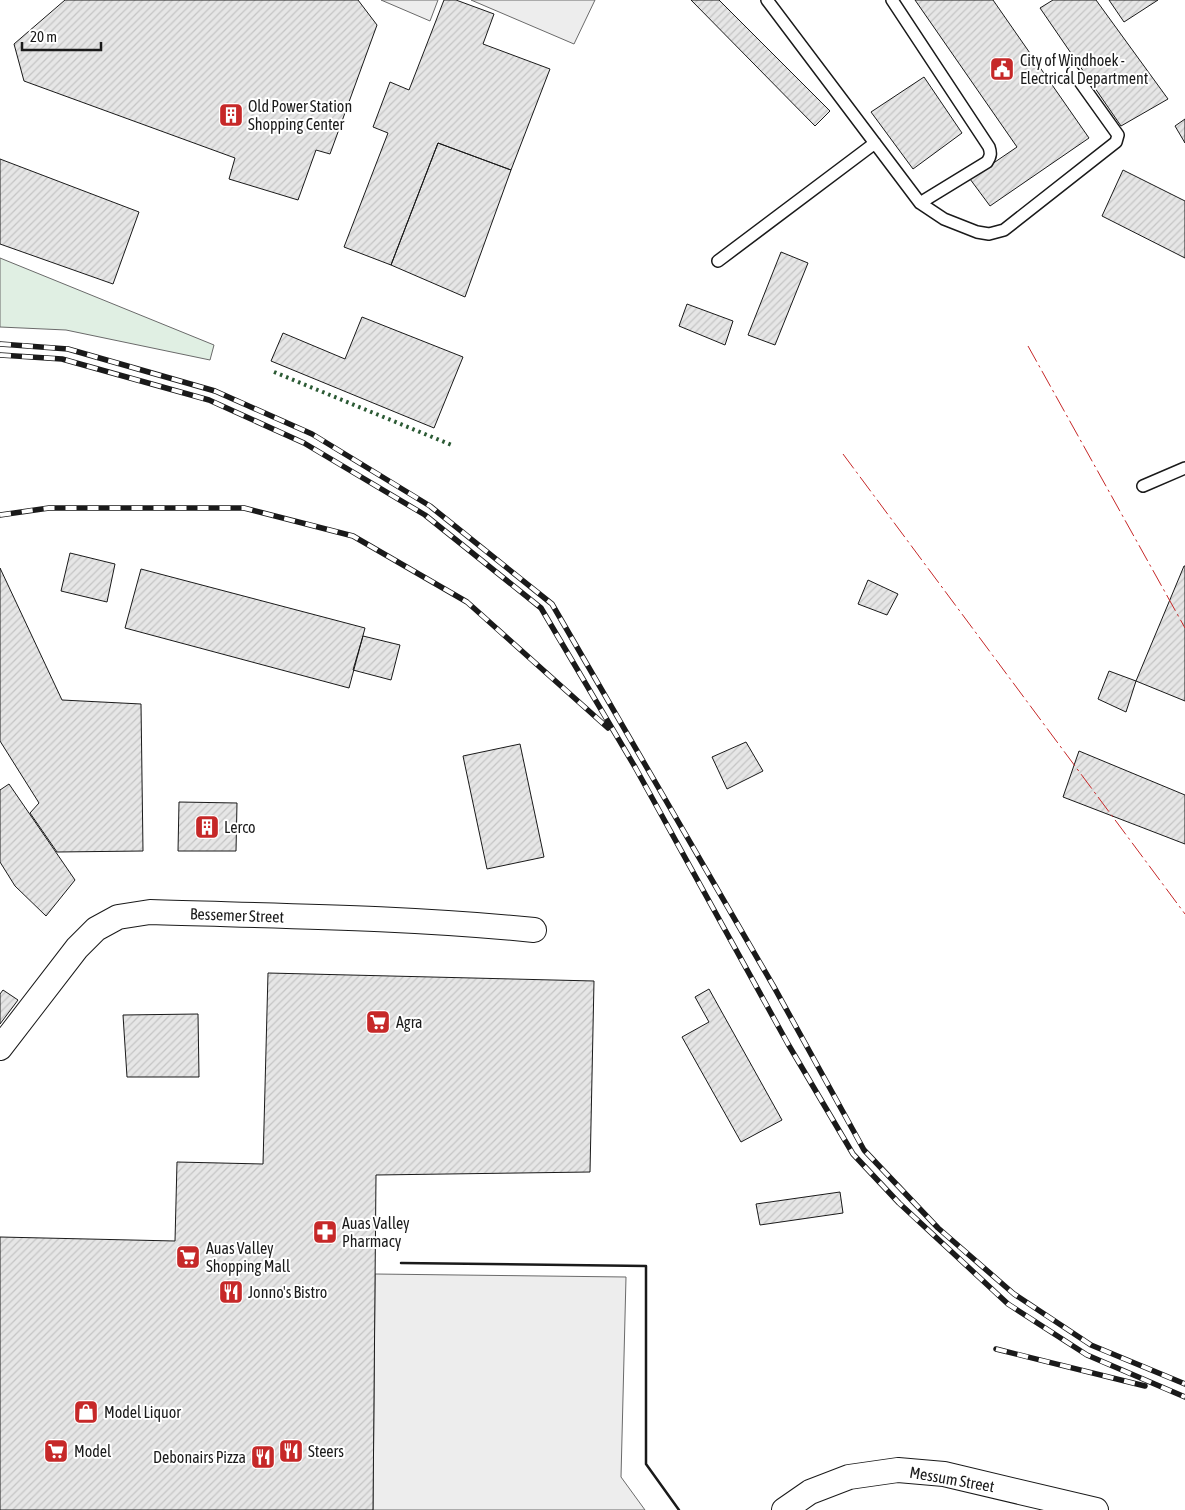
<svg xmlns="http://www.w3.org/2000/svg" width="1185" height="1510" font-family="'Asap Condensed',sans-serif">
<defs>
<pattern id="building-hatch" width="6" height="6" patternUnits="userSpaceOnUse" patternTransform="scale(1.25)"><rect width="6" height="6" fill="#e6e6e6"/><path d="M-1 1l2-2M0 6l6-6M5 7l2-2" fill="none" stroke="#c5c5c5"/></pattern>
</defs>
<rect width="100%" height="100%" fill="#fff"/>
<path fill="#e0efe3" stroke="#6a6a6a" d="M0,258L214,345L210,360L66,330L0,327Z"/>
<path fill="#ededed" stroke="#6a6a6a" d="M381,0H438L430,21Z
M471,0H595L574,44Z
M375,1274L626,1277L621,1477L645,1510H373Z"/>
<path fill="url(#building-hatch)" stroke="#1a1a1a" d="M65,0H358L377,25L330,154L316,150L298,200L229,179L235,158L24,81L14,44Z
M444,0H456L494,14L483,44L550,69L511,170L438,143L391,265L344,247L388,133L373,127L390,82L409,90Z
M691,0H719L830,111L815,126Z
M915,0H993L1089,138L990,206L970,179L1017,147Z
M1053,0H1096L1168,99L1121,126L1040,8Z
M1109,0H1158L1124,22Z
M924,77L962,133L913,169L871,112Z
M1185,119V143L1175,126Z
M438,143L511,170L465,297L391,265Z
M0,159L139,212L113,284L0,244Z
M1123,170L1185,201V258L1102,216Z
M781,252L808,263L775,345L748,335Z
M687,304L733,321L725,345L679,326Z
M362,317L463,357L434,428L271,361L283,333L345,359Z
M70,553L115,564L107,602L61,591Z
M1184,566H1185V701L1136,681Z
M0,568L62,700L141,704L143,851L57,852L30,813L39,803L0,741Z
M141,569L365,628L349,688L125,628Z
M868,580L898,594L887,615L858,604Z
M363,636L400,645L391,680L353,670Z
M1109,671L1136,681L1126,712L1098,699Z
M746,742L763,771L727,789L712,757Z
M520,744L544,857L487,869L463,756Z
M1079,751L1185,795V844L1063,797Z
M9,784L75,880L46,916L15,886L0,862V790Z
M179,802L237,803L236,851H178Z
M268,973L594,981L590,1172L376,1175L373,1510H0V1237L175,1241L177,1162L263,1164Z
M709,989L782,1120L741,1142L682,1037L709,1022L695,997Z
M3,990L18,1000L0,1024V994Z
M198,1014L199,1077H127L123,1015Z
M840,1192L843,1213L760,1225L756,1204Z"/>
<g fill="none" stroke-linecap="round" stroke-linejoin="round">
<defs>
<path id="lane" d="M767,0L920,203L944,219L977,232L989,234L1004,230L1116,142L1118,135L1073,72
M892,0L989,147C991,153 991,156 987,162L920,203
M718,261L875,143
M1143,486L1185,468"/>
<path id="street" d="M0,1048L77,948L96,929L118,917L150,912C278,916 406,917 534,930
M784,1510L810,1492L849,1477L898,1470L944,1474L1096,1510"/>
</defs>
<use href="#lane" stroke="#1a1a1a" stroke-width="14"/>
<use href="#street" stroke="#1a1a1a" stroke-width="26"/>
<use href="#lane" stroke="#fff" stroke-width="11"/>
<use href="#street" stroke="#fff" stroke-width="24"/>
<defs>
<path id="rail" d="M0,344L68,349L215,391L312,434L430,506L552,604L774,987L864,1150L938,1228L1014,1294L1091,1345L1185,1384
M0,355L62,359L209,400L304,443L425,515L541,608L635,767L788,1044L853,1154L899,1203L1008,1304L1087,1355L1185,1397
M0,515L49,508H244L353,536L467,602L608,728
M996,1349L1145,1386"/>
</defs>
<use href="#rail" stroke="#1a1a1a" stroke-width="5.5"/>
<use href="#rail" stroke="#fff" stroke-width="4" stroke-dasharray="11" stroke-linecap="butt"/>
<path stroke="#2b5a34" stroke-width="4" stroke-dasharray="2.5 4" stroke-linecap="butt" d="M274,372L454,446"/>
<path stroke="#1a1a1a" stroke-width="2.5" d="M401,1263L646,1266V1464L679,1510"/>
<path stroke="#c62828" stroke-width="1" stroke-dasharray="18 4 2.5 4" stroke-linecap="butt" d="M1028,346L1185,628
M843,454L1185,914"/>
</g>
<defs>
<symbol id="civic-square" viewBox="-11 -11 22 22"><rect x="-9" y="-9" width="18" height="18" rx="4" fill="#c62828" stroke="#fff"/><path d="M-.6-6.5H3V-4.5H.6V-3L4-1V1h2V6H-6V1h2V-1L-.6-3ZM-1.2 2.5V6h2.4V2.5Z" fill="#fff"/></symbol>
<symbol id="building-square" viewBox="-11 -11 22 22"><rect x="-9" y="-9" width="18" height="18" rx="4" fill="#c62828" stroke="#fff"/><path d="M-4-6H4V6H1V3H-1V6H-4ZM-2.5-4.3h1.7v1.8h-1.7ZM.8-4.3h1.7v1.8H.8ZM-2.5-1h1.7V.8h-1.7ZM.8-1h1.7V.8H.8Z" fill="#fff"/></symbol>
<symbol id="supermarket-square" viewBox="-11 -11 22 22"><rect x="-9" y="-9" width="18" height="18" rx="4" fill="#c62828" stroke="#fff"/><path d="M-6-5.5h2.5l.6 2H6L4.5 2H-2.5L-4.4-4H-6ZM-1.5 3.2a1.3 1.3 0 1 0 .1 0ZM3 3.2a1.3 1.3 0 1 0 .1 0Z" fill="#fff"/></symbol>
<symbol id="pharmacy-square" viewBox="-11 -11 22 22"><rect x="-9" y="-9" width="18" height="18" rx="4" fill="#c62828" stroke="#fff"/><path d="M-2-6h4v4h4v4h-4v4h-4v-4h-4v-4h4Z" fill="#fff"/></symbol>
<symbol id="restaurant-square" viewBox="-11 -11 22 22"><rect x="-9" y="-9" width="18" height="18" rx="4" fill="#c62828" stroke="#fff"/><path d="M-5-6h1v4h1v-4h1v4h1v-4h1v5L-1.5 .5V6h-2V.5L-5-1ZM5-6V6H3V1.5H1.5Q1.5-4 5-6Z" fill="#fff"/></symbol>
<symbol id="shop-square" viewBox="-11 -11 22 22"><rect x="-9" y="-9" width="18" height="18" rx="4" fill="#c62828" stroke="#fff"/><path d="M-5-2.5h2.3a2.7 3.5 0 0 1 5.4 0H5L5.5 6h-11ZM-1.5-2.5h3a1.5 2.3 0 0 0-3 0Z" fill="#fff"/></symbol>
</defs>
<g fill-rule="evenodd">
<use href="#civic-square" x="988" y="55" width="28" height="28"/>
<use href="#building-square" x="217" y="101" width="28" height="28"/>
<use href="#building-square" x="193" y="813" width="28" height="28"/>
<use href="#supermarket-square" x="364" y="1008" width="28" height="28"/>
<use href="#pharmacy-square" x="311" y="1218" width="28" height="28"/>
<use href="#supermarket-square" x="174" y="1243" width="28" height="28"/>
<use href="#restaurant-square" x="217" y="1278" width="28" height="28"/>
<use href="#shop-square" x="72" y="1398" width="28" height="28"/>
<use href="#supermarket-square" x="42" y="1437" width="28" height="28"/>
<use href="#restaurant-square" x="277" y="1437" width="28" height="28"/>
<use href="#restaurant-square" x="249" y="1443" width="28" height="28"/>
</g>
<g text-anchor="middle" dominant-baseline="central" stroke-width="4" stroke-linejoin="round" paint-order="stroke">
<g font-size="16" fill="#1a1a1a" stroke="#fff" text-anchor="start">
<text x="1020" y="60">City of Windhoek -<tspan x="1020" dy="18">Electrical Department</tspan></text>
<text x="248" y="106">Old Power Station<tspan x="248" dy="18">Shopping Center</tspan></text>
<text x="224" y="827">Lerco</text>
<text x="396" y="1022">Agra</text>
<text x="342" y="1223">Auas Valley<tspan x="342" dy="18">Pharmacy</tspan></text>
<text x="206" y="1248">Auas Valley<tspan x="206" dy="18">Shopping Mall</tspan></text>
<text x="248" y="1292">Jonno's Bistro</text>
<text x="104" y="1412">Model Liquor</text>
<text x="74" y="1451">Model</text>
<text x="308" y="1451">Steers</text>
<text x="246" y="1457" text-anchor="end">Debonairs Pizza</text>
</g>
<g font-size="16" fill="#1a1a1a" stroke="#fff">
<text transform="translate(237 915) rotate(2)">Bessemer Street</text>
<text transform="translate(952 1479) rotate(10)">Messum Street</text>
</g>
</g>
<path d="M22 42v8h79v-8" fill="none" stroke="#1a1a1a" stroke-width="2.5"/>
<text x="30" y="42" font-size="15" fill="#1a1a1a" stroke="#ffffff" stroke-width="4" paint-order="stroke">20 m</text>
</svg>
